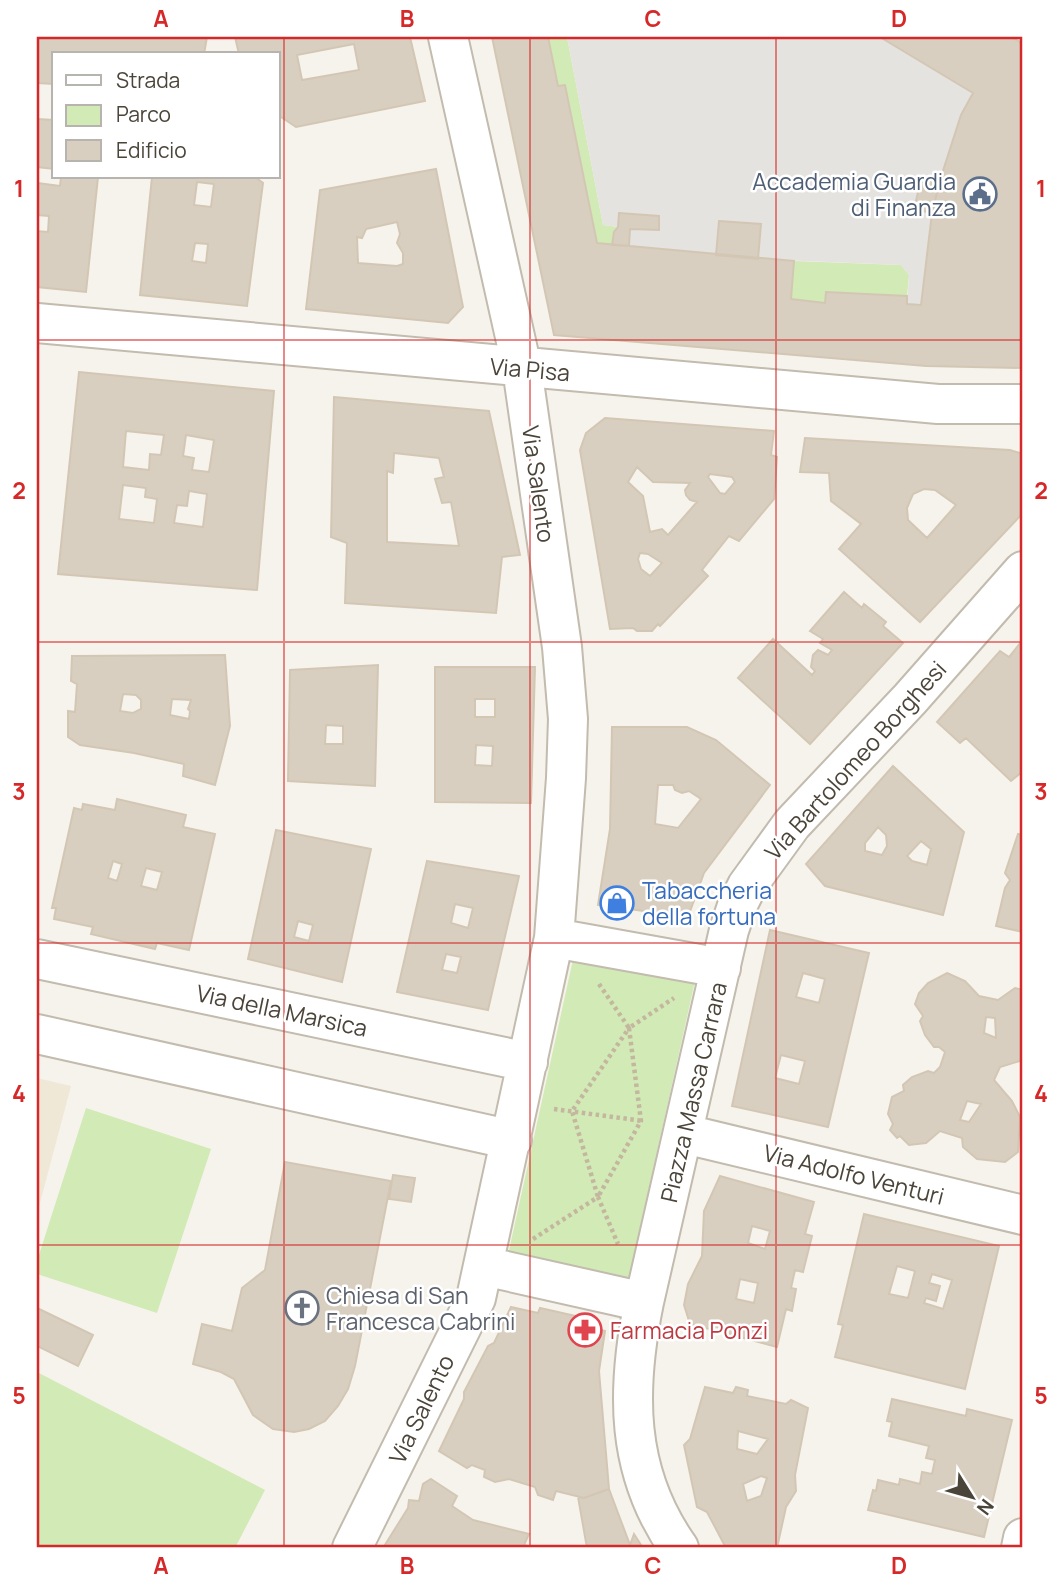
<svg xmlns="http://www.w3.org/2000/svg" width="1060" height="1585" font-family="Manrope,sans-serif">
<rect width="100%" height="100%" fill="#f6f3ec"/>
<path fill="#efe8d6" d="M37,1078L71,1086L37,1214Z"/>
<path fill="#d2eab5" d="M548,37H567L603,225L618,227L614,232L612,245L597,243L565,85L558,86Z
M794,261L901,265L909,275L907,296L826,292L825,303L791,299Z
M574,955L695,981L628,1282L508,1255Z
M86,1108L211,1149L157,1313L37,1274V1261Z
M37,1372L265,1490L235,1548H37Z"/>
<path fill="#e5e3e0" d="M567,37H880L973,93L962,112L940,180L922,176L914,209L932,213L921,305L907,304L909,275L901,265L758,259L761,224L719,221L716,255L629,246L630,229L658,230L659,216L619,213L618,227L603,225Z"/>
<path fill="#d8cfc1" stroke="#d3c7b4" stroke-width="2" fill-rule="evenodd" d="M37,37H207L204,54H54V84L37,83Z
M235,37H410L425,101L296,127L278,115V54H239ZM354,44L359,70L302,80L297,55Z
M492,37H548L558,86L565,85L597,243L794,261L791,299L825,303L826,292L907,296V304L921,305L932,213L940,180L961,115L973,93L880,37H1012L1023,44V368L926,366L554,335Z
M37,119L54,120V169L37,167Z
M436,169L463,307L448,323L306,309L320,190ZM397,222L400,234L397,243L403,253V264L397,266L358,263L357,237L362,238L366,229Z
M922,176L940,180L932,213L914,209Z
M61,177H98L86,292L37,287V231L48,232L49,216L37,215V183L60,186Z
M152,177H255L263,183L247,306L140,295ZM197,182L214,184L211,207L194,205ZM195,243L208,244L206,263L192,261Z
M619,213L659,216V230L630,229L629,246L612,245L614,232L618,227Z
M719,221L761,224L758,259L716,255Z
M79,372L274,391L257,590L58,574ZM126,431L164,435L161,455L150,454L149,470L123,467ZM186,435L214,440L209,472L192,470L194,458L183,456ZM123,485L146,488L145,497L157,499L154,523L119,519ZM189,491L207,494L203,527L174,523L177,505L187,506Z
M334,397L489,411L520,555L502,557L496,613L345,603L347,543L331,537ZM394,453L439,458L444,477L435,479L442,503L451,502L459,546L387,542V471L393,473Z
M605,418L774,431L771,455L777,457L774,499L739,541L729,536L702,570L708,576L660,626L658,624L652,631H637L633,628L610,629L580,450L586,433ZM637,467L653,482L690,483L685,490L686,495L690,500L697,502L668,535L662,529L650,532L643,496L628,482ZM710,474L732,477L735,482L725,494L720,493L708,477ZM640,553L648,554L662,563L650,576L641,569L638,559Z
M805,438L1010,450L1023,454V513L920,622L839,549L861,524L831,501L829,473L800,472ZM924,489L935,490L956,505L927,538L908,520L907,508L913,494Z
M844,592L862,608L864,604L886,622L883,626L903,643L810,744L738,678L773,639L812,675L815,671L811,667L813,655L818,650L828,655L832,650L820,643L823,639L810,631Z
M1021,642L1023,644V771L1011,781L966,738L960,743L937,722L1000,651L1009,657Z
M225,655L230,726L215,785L183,776L184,764L134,753L80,745L68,737V711L75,712L77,684L71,681L72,656ZM123,694L136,695L141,700V709L133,713L120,711ZM172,699L191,700L188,709L190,711L189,719L170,715Z
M378,665L375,786L288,781L290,670ZM326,725L343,726V744H325Z
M435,667H535L531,803L435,802ZM475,699H495V717H475ZM476,745L493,746L492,766L475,765Z
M612,727H687L716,740L770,785L704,873L688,917L598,905L610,829ZM658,785H673L675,790L682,793L689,791L701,799L678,828L655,824Z
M893,766L964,832L943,915L825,886L806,864ZM878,827L886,835L887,846L882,855L865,851V843ZM921,841L931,849L927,865L912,861L907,856Z
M117,799L186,815L183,827L215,834L189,950L157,943L155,949L91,934L93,927L54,919L56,908H52L74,808L82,810L83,804L115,810ZM113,861L122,864L117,881L108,878ZM146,868L162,872L157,890L141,886Z
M276,830L371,849L342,982L248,959ZM298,921L313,925L309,941L294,937Z
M1018,834L1023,835V932L996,926L1005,888L1010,880L1005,873Z
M427,861L519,876L488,1010L397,992ZM455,904L473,908L468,928L451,923ZM446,954L461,957L457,973L442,970Z
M770,930L869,953L828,1127L732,1106ZM803,973L825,979L819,1003L796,997ZM781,1055L805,1061L799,1084L775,1078Z
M947,973L965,981L979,996L998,1000L1015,988L1023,990V1060L1000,1067L994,1080L1012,1101L1020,1117L1018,1152L1005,1162L977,1159L963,1147L962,1138L940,1131L926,1143L909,1145L900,1136L897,1138L890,1130L893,1124L888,1114L892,1097L904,1091L903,1085L912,1077L928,1071L934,1073L940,1067L945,1052L939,1047H934L925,1035L920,1021L923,1016L915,1004L919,993L928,983ZM986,1017L995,1018L996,1038L984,1033ZM967,1101L981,1104L969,1122L960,1120Z
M285,1162L391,1181L355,1366L348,1389L338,1406L325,1421L309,1429L294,1432L273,1429L253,1415L234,1379L221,1372L193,1364L202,1324L232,1331L242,1288L265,1270Z
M393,1175L415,1178L411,1202L389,1199Z
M720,1176L814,1202L805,1234L812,1236L803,1272L795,1270L791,1288L796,1289L792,1311L786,1309L777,1347L690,1324L684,1305L688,1284L702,1256L704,1211ZM752,1226L770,1231L765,1249L748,1243ZM740,1279L758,1283L754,1303L736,1299Z
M864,1214L999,1246L965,1389L835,1357L843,1325L838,1324ZM897,1266L915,1271L908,1298L889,1294ZM932,1274L952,1280L943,1309L924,1303L926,1298L936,1301L940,1286L929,1283Z
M511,1307L538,1313L540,1308L576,1316L577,1324L605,1331L599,1371L609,1489L584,1498L556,1491L553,1500L538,1495L535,1487L509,1479L495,1482L484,1477L485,1470L472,1465L467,1468L439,1451L464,1399V1392L488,1346L494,1343Z
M37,1308L93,1335L78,1366L37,1346Z
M705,1387L733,1393L736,1387L748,1390L747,1396L786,1404L791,1400L808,1408L795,1475L796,1491L786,1507L777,1548H726L707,1512L697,1507L684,1445L690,1439ZM738,1431L768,1439L757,1454L737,1449ZM761,1476L767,1478L761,1496L747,1501L743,1484Z
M892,1399L966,1416L967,1409L1012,1420L984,1537L868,1510L873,1490L876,1491L878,1480L899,1485L900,1479L920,1484L922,1472L932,1474L935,1460L926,1458L929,1446L889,1436L892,1422L887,1421Z
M431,1479L457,1496L452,1506L473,1520L529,1534L524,1545L535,1548H383L408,1508L409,1500L419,1501L423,1484Z
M609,1489L630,1545L626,1548H587L578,1497L584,1498Z
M634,1534L643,1548H626L630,1545Z"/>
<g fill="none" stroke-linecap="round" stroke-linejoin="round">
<defs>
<path id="minor" d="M37,323L938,404H1023
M554,938L721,968
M37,959L528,1062
M37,1034L512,1140
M685,1134L1023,1215
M484,1266L644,1302L729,930L737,906L747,886L792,824L910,699L1023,571
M644,1302C626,1390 625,1472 679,1548
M352,1548L476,1298L554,938L566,778L568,719L562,647L522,368L448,37
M1021,1548L1023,1538"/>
</defs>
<use href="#minor" stroke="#c2bbae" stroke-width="42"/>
<path stroke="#c4b79f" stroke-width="4.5" stroke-dasharray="3.5 3.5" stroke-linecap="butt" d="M599,984L629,1028L674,998
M629,1028L641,1121L598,1197L572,1111Z
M554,1109L643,1121
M533,1239L598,1197L618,1244"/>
<use href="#minor" stroke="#fff" stroke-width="38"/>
</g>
<path fill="none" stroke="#d62828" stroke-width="2" stroke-opacity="0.55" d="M284,37V1548M530,37V1548M776,37V1548M37,340H1023M37,642H1023M37,943H1023M37,1245H1023"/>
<defs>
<symbol id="civic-ring" viewBox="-11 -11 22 22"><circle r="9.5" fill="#fff" stroke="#5c6f8a" stroke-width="1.5"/><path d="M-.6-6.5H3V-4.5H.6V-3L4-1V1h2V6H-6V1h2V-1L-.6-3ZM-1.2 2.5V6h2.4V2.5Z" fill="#5c6f8a"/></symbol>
<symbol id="shop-ring" viewBox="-11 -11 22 22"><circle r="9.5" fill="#fff" stroke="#3f7fe0" stroke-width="1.5"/><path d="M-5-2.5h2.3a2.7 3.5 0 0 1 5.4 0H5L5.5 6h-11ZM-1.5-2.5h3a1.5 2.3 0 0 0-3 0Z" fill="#3f7fe0"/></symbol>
<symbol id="church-ring" viewBox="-11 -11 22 22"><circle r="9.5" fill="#fff" stroke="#6b7280" stroke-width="1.5"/><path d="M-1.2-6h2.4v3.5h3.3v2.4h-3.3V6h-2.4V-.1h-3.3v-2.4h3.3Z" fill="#6b7280"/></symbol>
<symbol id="pharmacy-ring" viewBox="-11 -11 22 22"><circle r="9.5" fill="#fff" stroke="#e0444e" stroke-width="1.5"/><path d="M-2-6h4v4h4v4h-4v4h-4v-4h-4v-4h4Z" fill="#e0444e"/></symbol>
</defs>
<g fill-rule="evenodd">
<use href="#civic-ring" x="961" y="175" width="38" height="38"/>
<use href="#shop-ring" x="598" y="884" width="38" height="38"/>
<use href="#church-ring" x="283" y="1289" width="38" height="38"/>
<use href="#pharmacy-ring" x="566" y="1311" width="38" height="38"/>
</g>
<g text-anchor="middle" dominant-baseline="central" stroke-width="5" stroke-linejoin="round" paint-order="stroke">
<g font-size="23" fill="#4e5e75" stroke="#fff" text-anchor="end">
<text x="956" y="181">Accademia Guardia<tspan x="956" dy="26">di Finanza</tspan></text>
</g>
<g font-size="23" fill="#4b4439" stroke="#fff">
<text transform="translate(530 369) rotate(5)">Via Pisa</text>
<text transform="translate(539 484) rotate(82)">Via Salento</text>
<text transform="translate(855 760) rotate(-48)">Via Bartolomeo Borghesi</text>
<text transform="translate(282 1010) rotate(12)">Via della Marsica</text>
<text transform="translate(693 1092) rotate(-77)">Piazza Massa Carrara</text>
<text transform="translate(854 1174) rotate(14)">Via Adolfo Venturi</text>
<text transform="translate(421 1409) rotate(-64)">Via Salento</text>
</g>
<g font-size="23" fill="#366cbe" stroke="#fff" text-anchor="start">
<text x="642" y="890">Tabaccheria<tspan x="642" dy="26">della fortuna</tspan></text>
</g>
<g font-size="23" fill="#5b616d" stroke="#fff" text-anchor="start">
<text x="326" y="1295">Chiesa di San<tspan x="326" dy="26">Francesca Cabrini</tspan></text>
</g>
<g font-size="23" fill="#be3a42" stroke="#fff" text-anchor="start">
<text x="610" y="1330">Farmacia Ponzi</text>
</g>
</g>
<rect width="1060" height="1585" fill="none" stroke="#ffffff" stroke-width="77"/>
<rect x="52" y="52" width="228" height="126" fill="#ffffff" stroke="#b7b4b0" stroke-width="2"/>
<rect x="66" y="75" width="35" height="10" fill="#ffffff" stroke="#b7b4b0" stroke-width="2"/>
<text x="116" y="88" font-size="21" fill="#4b4439">Strada</text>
<rect x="66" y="105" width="35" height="21" fill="#d2eab5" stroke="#b7b4b0" stroke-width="2"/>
<text x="116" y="122" font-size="21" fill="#4b4439">Parco</text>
<rect x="66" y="140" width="35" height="21" fill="#d8cfc1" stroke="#b7b4b0" stroke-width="2"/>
<text x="116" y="158" font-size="21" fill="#4b4439">Edificio</text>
<g transform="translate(972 1497) rotate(127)" stroke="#ffffff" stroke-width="5" paint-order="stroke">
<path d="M0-5L12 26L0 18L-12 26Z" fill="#4b4439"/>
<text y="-10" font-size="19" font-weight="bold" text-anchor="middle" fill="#4b4439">N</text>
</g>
<rect x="38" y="38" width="983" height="1508" fill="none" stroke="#d62828" stroke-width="2.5"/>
<g font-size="23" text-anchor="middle" font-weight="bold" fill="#d62828">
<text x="161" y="27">A</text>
<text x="407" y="27">B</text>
<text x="653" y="27">C</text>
<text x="899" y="27">D</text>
<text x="19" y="197">1</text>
<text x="1041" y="197">1</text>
<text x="19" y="499">2</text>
<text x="1041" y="499">2</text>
<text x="19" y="800">3</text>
<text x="1041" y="800">3</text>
<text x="19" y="1102">4</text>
<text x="1041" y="1102">4</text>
<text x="19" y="1404">5</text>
<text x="1041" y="1404">5</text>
<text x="161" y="1574">A</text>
<text x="407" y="1574">B</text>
<text x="653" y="1574">C</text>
<text x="899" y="1574">D</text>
</g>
</svg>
